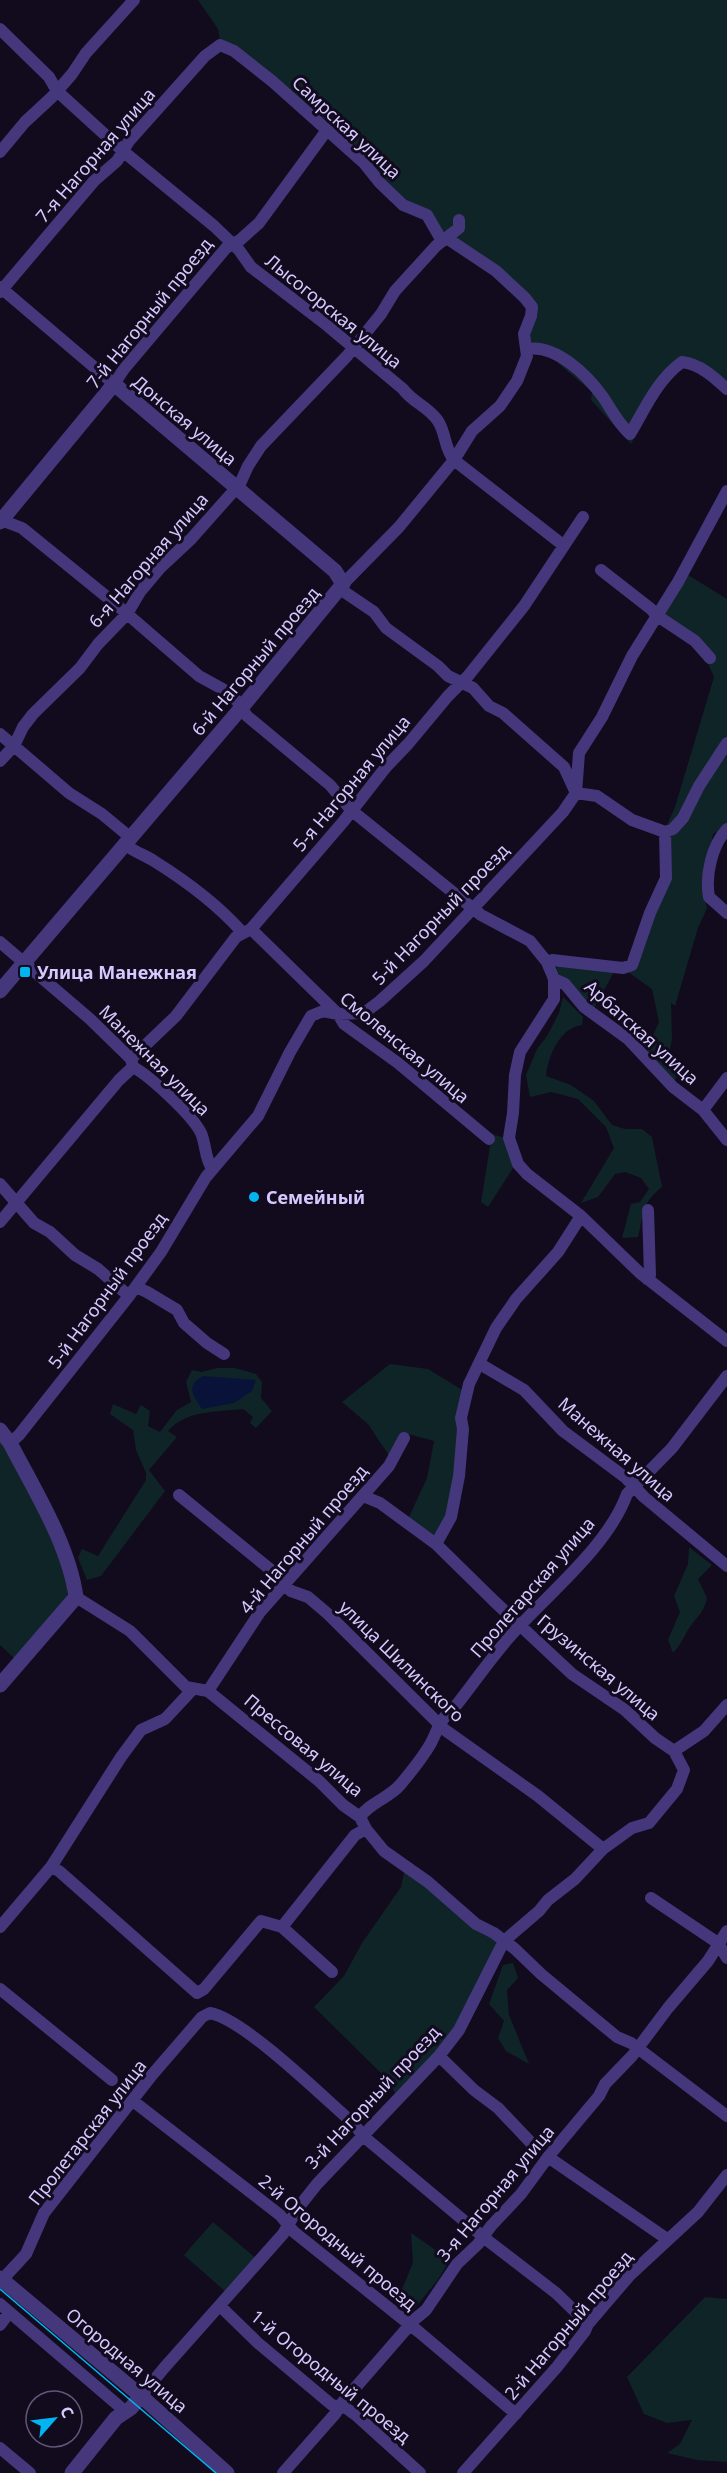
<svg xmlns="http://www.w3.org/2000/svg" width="727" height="2473" font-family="'Noto Sans',sans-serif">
<rect width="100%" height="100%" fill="#110b1d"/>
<path fill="#0f2427" d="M198,0H727V394L691,367L683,366L658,390L631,444L591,400L592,392L545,352L529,344L533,306L452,239L404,202L220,42L218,29Z
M685,573L727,599V826L713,834L703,888L707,908L698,928L675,1006L671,1003L672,1039L669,1056L680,1072L674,1081L646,1051L659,1022L652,989L628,972L652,914L663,898L666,827L675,807L714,677L704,655L658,621Z
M557,965L614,972L593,1010C583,1000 554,979 557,965Z
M563,997L583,1017L582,1025C559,1028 548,1057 546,1076L571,1085L594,1101L612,1125L625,1129H642L652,1137L662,1187C641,1204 644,1213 638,1237L622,1238L631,1204L640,1202L649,1189L641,1178L625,1172L615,1174L598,1197L581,1203L614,1148L606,1127L578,1099L551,1092L530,1097L526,1075L537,1049L547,1036L559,1013Z
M492,1134L505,1138L515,1165L488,1207L481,1202Z
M390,1364L428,1369L464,1391L448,1516L436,1534L431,1535L408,1519L427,1478L434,1441L404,1433L390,1457L368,1424L342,1402Z
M217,1368H235L256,1374L262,1382L261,1398L272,1411L256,1428L250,1423L253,1417L243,1409C217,1412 186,1410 168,1431L177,1437L149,1470L165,1491L101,1576L87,1580L78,1558L82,1549L98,1556L146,1480V1473L136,1450L133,1430L110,1414L113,1404L136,1414L141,1405L150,1411L148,1426L160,1432L177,1410L191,1402L186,1382L192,1370L202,1372Z
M0,1439C22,1479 63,1538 68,1582C69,1591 67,1598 64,1605L16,1660L0,1645Z
M689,1547L712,1565L698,1579L707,1598C704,1611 700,1614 692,1624C685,1633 682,1644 673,1653L668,1640L680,1612L674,1596L688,1564Z
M405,1868L497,1940L498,1947L457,2027L435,2054L396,2095L388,2080L314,2007L344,1976L362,1943L401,1887Z
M513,1963L518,1978L507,1990L509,2015L529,2064L506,2051L498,2038L504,2021L489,2004L503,1965Z
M213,2222L258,2260L227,2293L184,2255Z
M411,2233L450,2260L437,2281L414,2309L402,2301V2289L413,2263Z
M705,2297L727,2299V2462L697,2460L667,2453L680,2444L692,2420L667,2423L644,2414L627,2377Z"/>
<path fill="#091339" d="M203,1376L256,1380L252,1391L234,1403L202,1409C193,1395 185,1386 203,1376Z"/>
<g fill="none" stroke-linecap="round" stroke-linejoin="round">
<path stroke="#44377c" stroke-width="12" d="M0,29L49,77L57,91L124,152L214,226L239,250L251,267L324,323L403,389C412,402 429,407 438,421C446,433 444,448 454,460L563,545
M0,152L25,122L52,97L72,74L86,53L134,0
M0,287L114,384L124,369L226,248L240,240L259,223L327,130
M0,292L94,181L117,161L129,141L205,56L220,45L234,51L272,81L364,163L380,183L403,205L427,215L442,241
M527,349C556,344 587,375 603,397C613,412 617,422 630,434C645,409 657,380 682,362C700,364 714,377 727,389
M1,520L22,528L118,606L199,676L228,692L237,701L247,716L330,785L351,810L481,915L530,941L547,962L554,979V999L520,1052L515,1075L513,1113L509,1138L518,1164L527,1174L581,1216L640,1273L727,1341
M601,570L651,609L656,615L695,641L710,658
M343,584L399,527L454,460L472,431L500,406L517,381L527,356L524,334L531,316L532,307L525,298L496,271L448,239
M340,589L374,612L386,628L438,666L448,676L473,688L489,706L503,713L564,767L576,793L597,796L632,820L665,832
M0,734L69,793L102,814L131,838
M0,761L14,746L23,727L33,714L80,668L98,644L127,614L140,592L161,567L191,539L231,494L238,488L248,466L261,446L347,356L381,314L395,291L436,246L459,228V220
M727,829C712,845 705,875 709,897L727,913
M665,832L673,829L683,818L699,786L727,743
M126,845C134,852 145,855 154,861C186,881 217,904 242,932
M251,929L338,1014L344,1024L398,1063L489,1139
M0,942L90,1019L131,1059L133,1067C150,1076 193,1116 201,1133C206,1144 205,1160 212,1168
M547,962L552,960L623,968L632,965L650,913L666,878L665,832
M554,979L565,984L584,1007L628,1039L673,1087L703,1110L727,1140
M131,1059L176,1016L236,937L251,929L343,822L386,767L408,744L448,696L468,676L524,606L583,517
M703,1110L727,1078
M0,1184L34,1223L50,1232L75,1255L98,1269L129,1296
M0,1222L119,1080L133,1067
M647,1279L650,1275L648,1210
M136,1287L147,1292L177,1310L184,1323L207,1343L224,1354
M480,1364L524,1390L563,1431L626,1478L644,1497L727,1566
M10,1443L19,1435L129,1296L161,1252L206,1177L258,1116L290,1052L311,1016L323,1011L338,1014L364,1013L380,1001L424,961L563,812L576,793L579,753L602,717L632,656L678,582L727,491
M179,1495L271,1570L291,1591L308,1597L328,1614L445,1730L538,1796L603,1849
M363,1496L380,1503L436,1544L494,1601L572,1674L625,1710L655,1738L674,1751
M436,1544L451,1517L459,1476L463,1429L461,1418L469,1384L496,1328L516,1299L558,1252L581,1216
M76,1597L130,1631L186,1687L208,1691L319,1781L343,1805L360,1817L366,1829L384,1851L428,1882L476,1924L494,1933L515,1949L541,1974L617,2037L631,2043L727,2116
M208,1691L260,1612L389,1466L404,1438
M360,1817C369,1803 389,1798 400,1785C411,1772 423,1757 431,1743C439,1727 439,1720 454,1708C474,1683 492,1656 514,1632C551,1591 608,1546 627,1494L672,1448L727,1376
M51,1867L59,1871L197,1993L204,1989L261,1921L282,1927L355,1835L366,1829
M651,1898L718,1943L727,1958
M0,1927L51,1867L121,1757L141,1730L165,1719L193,1689
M282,1927L332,1972
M0,1989L112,2080
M439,2056L474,2090L498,2108L534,2146
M133,2101L280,2215L294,2232L419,2332L516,2414
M548,2157L667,2239
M2,2280L26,2254L44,2213L152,2075L202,2017L210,2013C244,2019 324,2098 354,2124L363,2136L487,2240L556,2293L588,2324
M0,2304L119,2406L125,2413
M220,2306L258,2343L332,2405L346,2408L357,2416L420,2473
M0,2325L9,2313
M141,2396L164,2368L283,2234L298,2208L317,2184L439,2056L459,2030L504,1941L539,1911L548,1900L575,1879L603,1849L632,1828L649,1823L677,1789L684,1770L674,1751L704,1731L727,1705
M0,2448L30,2473
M283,2473L335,2414L342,2403L415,2319L426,2310L457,2264L478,2244L491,2226L521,2194L548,2157L599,2096L605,2084L632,2056L668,2008L708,1961L727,1931
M463,2473L557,2367L585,2331L588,2324L630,2275L698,2212L727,2175"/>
<path stroke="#44377c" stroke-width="15" d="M0,522L114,384L335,571L343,584L242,707L0,991
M0,1430L10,1443C34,1489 69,1545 76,1597L0,1685
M0,2278L141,2396L227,2473
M72,2473L116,2418L131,2408L141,2396"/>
<path stroke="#02b5f1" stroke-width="1.5" d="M0,2289L216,2473"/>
</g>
<g fill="#02b5f1" stroke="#110b1d" stroke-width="2">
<rect x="19" y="966" width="12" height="12" rx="3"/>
<circle cx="254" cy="1197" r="6"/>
</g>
<g text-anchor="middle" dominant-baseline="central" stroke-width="6" stroke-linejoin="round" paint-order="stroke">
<g font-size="18" fill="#d6c8ff" stroke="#110b1d">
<text transform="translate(347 127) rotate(43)">Самрская улица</text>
<text transform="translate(95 155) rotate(-49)">7-я Нагорная улица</text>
<text transform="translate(334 311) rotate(39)">Лысогорская улица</text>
<text transform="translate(149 313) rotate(-51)">7-й Нагорный проезд</text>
<text transform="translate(185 420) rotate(40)">Донская улица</text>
<text transform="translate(148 560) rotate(-49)">6-я Нагорная улица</text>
<text transform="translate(255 661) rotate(-50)">6-й Нагорный проезд</text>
<text transform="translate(351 783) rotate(-50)">5-я Нагорная улица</text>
<text transform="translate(440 914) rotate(-46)">5-й Нагорный проезд</text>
<text transform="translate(642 1032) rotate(42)">Арбатская улица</text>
<text transform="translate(405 1047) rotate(40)">Смоленская улица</text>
<text transform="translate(155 1060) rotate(45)">Манежная улица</text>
<text transform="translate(107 1290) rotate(-54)">5-й Нагорный проезд</text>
<text transform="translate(617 1449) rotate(41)">Манежная улица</text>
<text transform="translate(303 1539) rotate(-50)">4-й Нагорный проезд</text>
<text transform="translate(532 1587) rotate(-49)">Пролетарская улица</text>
<text transform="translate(402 1661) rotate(44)">улица Шилинского</text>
<text transform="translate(599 1667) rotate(40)">Грузинская улица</text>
<text transform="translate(304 1745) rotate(40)">Прессовая улица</text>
<text transform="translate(372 2097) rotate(-47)">3-й Нагорный проезд</text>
<text transform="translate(87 2132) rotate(-52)">Пролетарская улица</text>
<text transform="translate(495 2193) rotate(-50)">3-я Нагорная улица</text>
<text transform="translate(338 2242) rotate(40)">2-й Огородный проезд</text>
<text transform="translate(568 2325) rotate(-50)">2-й Нагорный проезд</text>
<text transform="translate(127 2360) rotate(40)">Огородная улица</text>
<text transform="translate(331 2376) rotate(39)">1-й Огородный проезд</text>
</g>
<g font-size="18" font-weight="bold" fill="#d6c8ff" stroke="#110b1d" text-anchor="start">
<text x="37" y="972">Улица Манежная</text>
<text x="266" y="1197">Семейный</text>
</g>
</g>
<g transform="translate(54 2419) rotate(62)"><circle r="28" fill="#110b1d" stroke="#605777" stroke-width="1.5"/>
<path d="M0-4.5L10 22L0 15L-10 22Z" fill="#02b5f1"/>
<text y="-9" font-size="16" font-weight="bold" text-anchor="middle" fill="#d6c8ff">С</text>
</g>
</svg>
